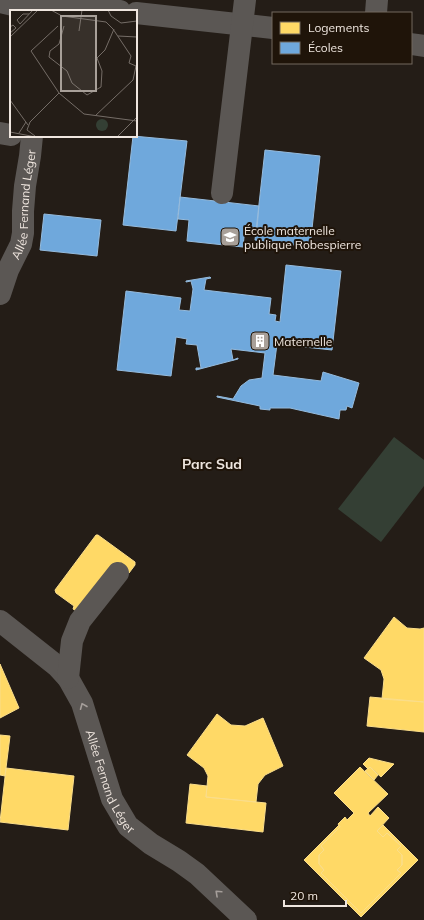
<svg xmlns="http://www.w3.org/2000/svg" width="424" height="920" font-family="Mulish,sans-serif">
<rect width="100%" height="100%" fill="#241d17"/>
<path fill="#343f34" d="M394,437L424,460V486L381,542L338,509Z"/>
<path fill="#ffd966" stroke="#fadd8a" d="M96,535H98L135,562V565L129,573L117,564L78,612L73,609L74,606L56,593L55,590Z
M394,617L407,628L420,629L424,628V702L382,699L384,679L381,670L364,658Z
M0,664L19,708L0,718Z
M370,697L424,702V732L367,726Z
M217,714L231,725L245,726L263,718L283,766L265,775L258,784L256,802L206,797L208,776L204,768L187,755Z
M0,735L10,736L5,776L0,775Z
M369,758L394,764L381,777L370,767L368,769L363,764Z
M360,767L388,794L368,813L370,816L378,807L389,818L377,831L383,837L387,833L401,846L397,850L402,855V865L397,870L401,873L361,913L321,873L324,870L319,864V855L324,850L321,846L340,827L338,824L345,817L347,820L354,813L334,793Z
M370,767L378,775L374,780L365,771Z
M6,768L74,776L68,830L0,822Z
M190,784L207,786L206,797L266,803L263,832L186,823Z
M339,825L340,827L321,846L324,850L319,855V864L324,870L321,873L361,913L401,873L397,870L402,865V855L397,850L401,846L387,833L383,837L377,831L383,825L418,860L361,917L304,860Z"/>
<path fill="#6fa8dc" stroke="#95bbdd" d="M133,136L187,141L176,231L123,225Z
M265,150L320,156L310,247L255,240Z
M180,197L259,206L257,228L245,227L243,247L187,241L189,220L178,219Z
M44,214L101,220L97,256L40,250Z
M286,265L341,271L332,350L277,344L273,375L321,381L323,372L359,383L352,408L347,406L346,410H340L339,419L290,408H270V410L260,409V406L217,397V396L233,399L241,386L249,380L262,378L265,353L231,349L233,360L238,358V359L196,370V368H201L197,345L186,344L187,339L176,337L171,376L117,370L126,291L181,298L179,310L190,311L193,289L191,281L186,282V281L210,277L211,278L206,279L204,290L271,298L269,314L276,315L275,321L280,322Z"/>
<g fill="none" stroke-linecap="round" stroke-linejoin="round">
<g stroke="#5b5754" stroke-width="22">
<path d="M0,2L34,10L88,8L120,11"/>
<path d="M136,13L273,28"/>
<path d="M376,13L377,0"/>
<path d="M411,44L424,46"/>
<path d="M0,133L11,135"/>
<path d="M222,193L245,0"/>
<path id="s1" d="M0,294L8,270L21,244L23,233V211L25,186L30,156L32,136"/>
<path id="s2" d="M0,621L57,666L68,678L82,703L112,799L128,826L151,844L179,861L197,874L246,920"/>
<path d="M68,678L72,641L80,621L118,573"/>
</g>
</g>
<defs><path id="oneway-chevron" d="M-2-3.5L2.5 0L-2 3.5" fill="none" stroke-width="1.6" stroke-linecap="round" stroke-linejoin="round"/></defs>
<g stroke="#a59e9a">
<use href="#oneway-chevron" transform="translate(83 706) rotate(-112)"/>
<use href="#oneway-chevron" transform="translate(218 893) rotate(-137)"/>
</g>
<defs>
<symbol id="school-square" viewBox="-11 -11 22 22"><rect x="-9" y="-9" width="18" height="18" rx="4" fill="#a8a099" stroke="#1f1409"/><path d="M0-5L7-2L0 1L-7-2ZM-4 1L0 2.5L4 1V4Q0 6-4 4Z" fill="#fff"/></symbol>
<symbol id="building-square" viewBox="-11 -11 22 22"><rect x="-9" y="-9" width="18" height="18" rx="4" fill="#a8a099" stroke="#1f1409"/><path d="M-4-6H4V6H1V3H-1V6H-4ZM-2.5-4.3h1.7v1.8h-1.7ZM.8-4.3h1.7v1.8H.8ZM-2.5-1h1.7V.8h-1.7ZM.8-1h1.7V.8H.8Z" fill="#fff"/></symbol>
</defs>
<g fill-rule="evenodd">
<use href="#school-square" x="219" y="226" width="22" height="22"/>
<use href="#building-square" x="249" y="330" width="22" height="22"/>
</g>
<g text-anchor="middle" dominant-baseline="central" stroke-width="4" stroke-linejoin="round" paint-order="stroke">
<g font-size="12" fill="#efe6df" stroke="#1f1409">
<text stroke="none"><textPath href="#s1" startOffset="94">Allée Fernand Léger</textPath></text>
<text stroke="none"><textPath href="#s2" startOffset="201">Allée Fernand Léger</textPath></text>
</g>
<g font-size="12" fill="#efe6df" stroke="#1f1409" text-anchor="start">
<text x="244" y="230">École maternelle<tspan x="244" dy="14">publique Robespierre</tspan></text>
<text x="274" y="341">Maternelle</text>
</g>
<g font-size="14" font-weight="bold" fill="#efe6df" stroke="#1f1409">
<text x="212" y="464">Parc Sud</text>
</g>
</g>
<g transform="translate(10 10)">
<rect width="127" height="127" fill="#241d17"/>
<path d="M86 115a6 6 0 1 1 12 0a6 6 0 1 1-12 0Z" fill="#343f34"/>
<path fill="none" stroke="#756d67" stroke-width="1" d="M41,0L52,6L96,12L103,19L121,46M98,0L101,6L111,13L127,11M19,4H13L7,10L10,14L23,0M48,16L21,41L49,83L74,104L127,111M54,16L49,34L40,41L39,47L57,61L62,73L77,85L91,77L92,61L87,48L95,40L104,19M0,17L3,15L6,18L0,23M69,21L72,0M108,26L127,27M0,27L28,0M121,46L119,53L126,56M0,90L18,115M85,106L123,70L126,56M0,122L26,127M9,123L16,112M25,126L17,120L20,112L49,83M107,127L127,107"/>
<path fill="#a8a099" fill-opacity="0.15" stroke="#a8a099" stroke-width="2" d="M51,6H86V81H51Z"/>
<rect width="127" height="127" fill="none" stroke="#efe6df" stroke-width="2"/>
</g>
<rect x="272" y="12" width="140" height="52" fill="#1f1409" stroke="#72685f"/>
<rect x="280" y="22" width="20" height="12" fill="#ffd966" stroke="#72685f"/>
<text x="308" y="32" font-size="12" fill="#efe6df">Logements</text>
<rect x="280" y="42" width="20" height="12" fill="#6fa8dc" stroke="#72685f"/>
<text x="308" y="52" font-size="12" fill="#efe6df">Écoles</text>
<path d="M284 900v6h62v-6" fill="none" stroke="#efe6df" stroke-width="2"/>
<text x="290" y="900" font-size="12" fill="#efe6df" stroke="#1f1409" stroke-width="3" paint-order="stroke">20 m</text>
</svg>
